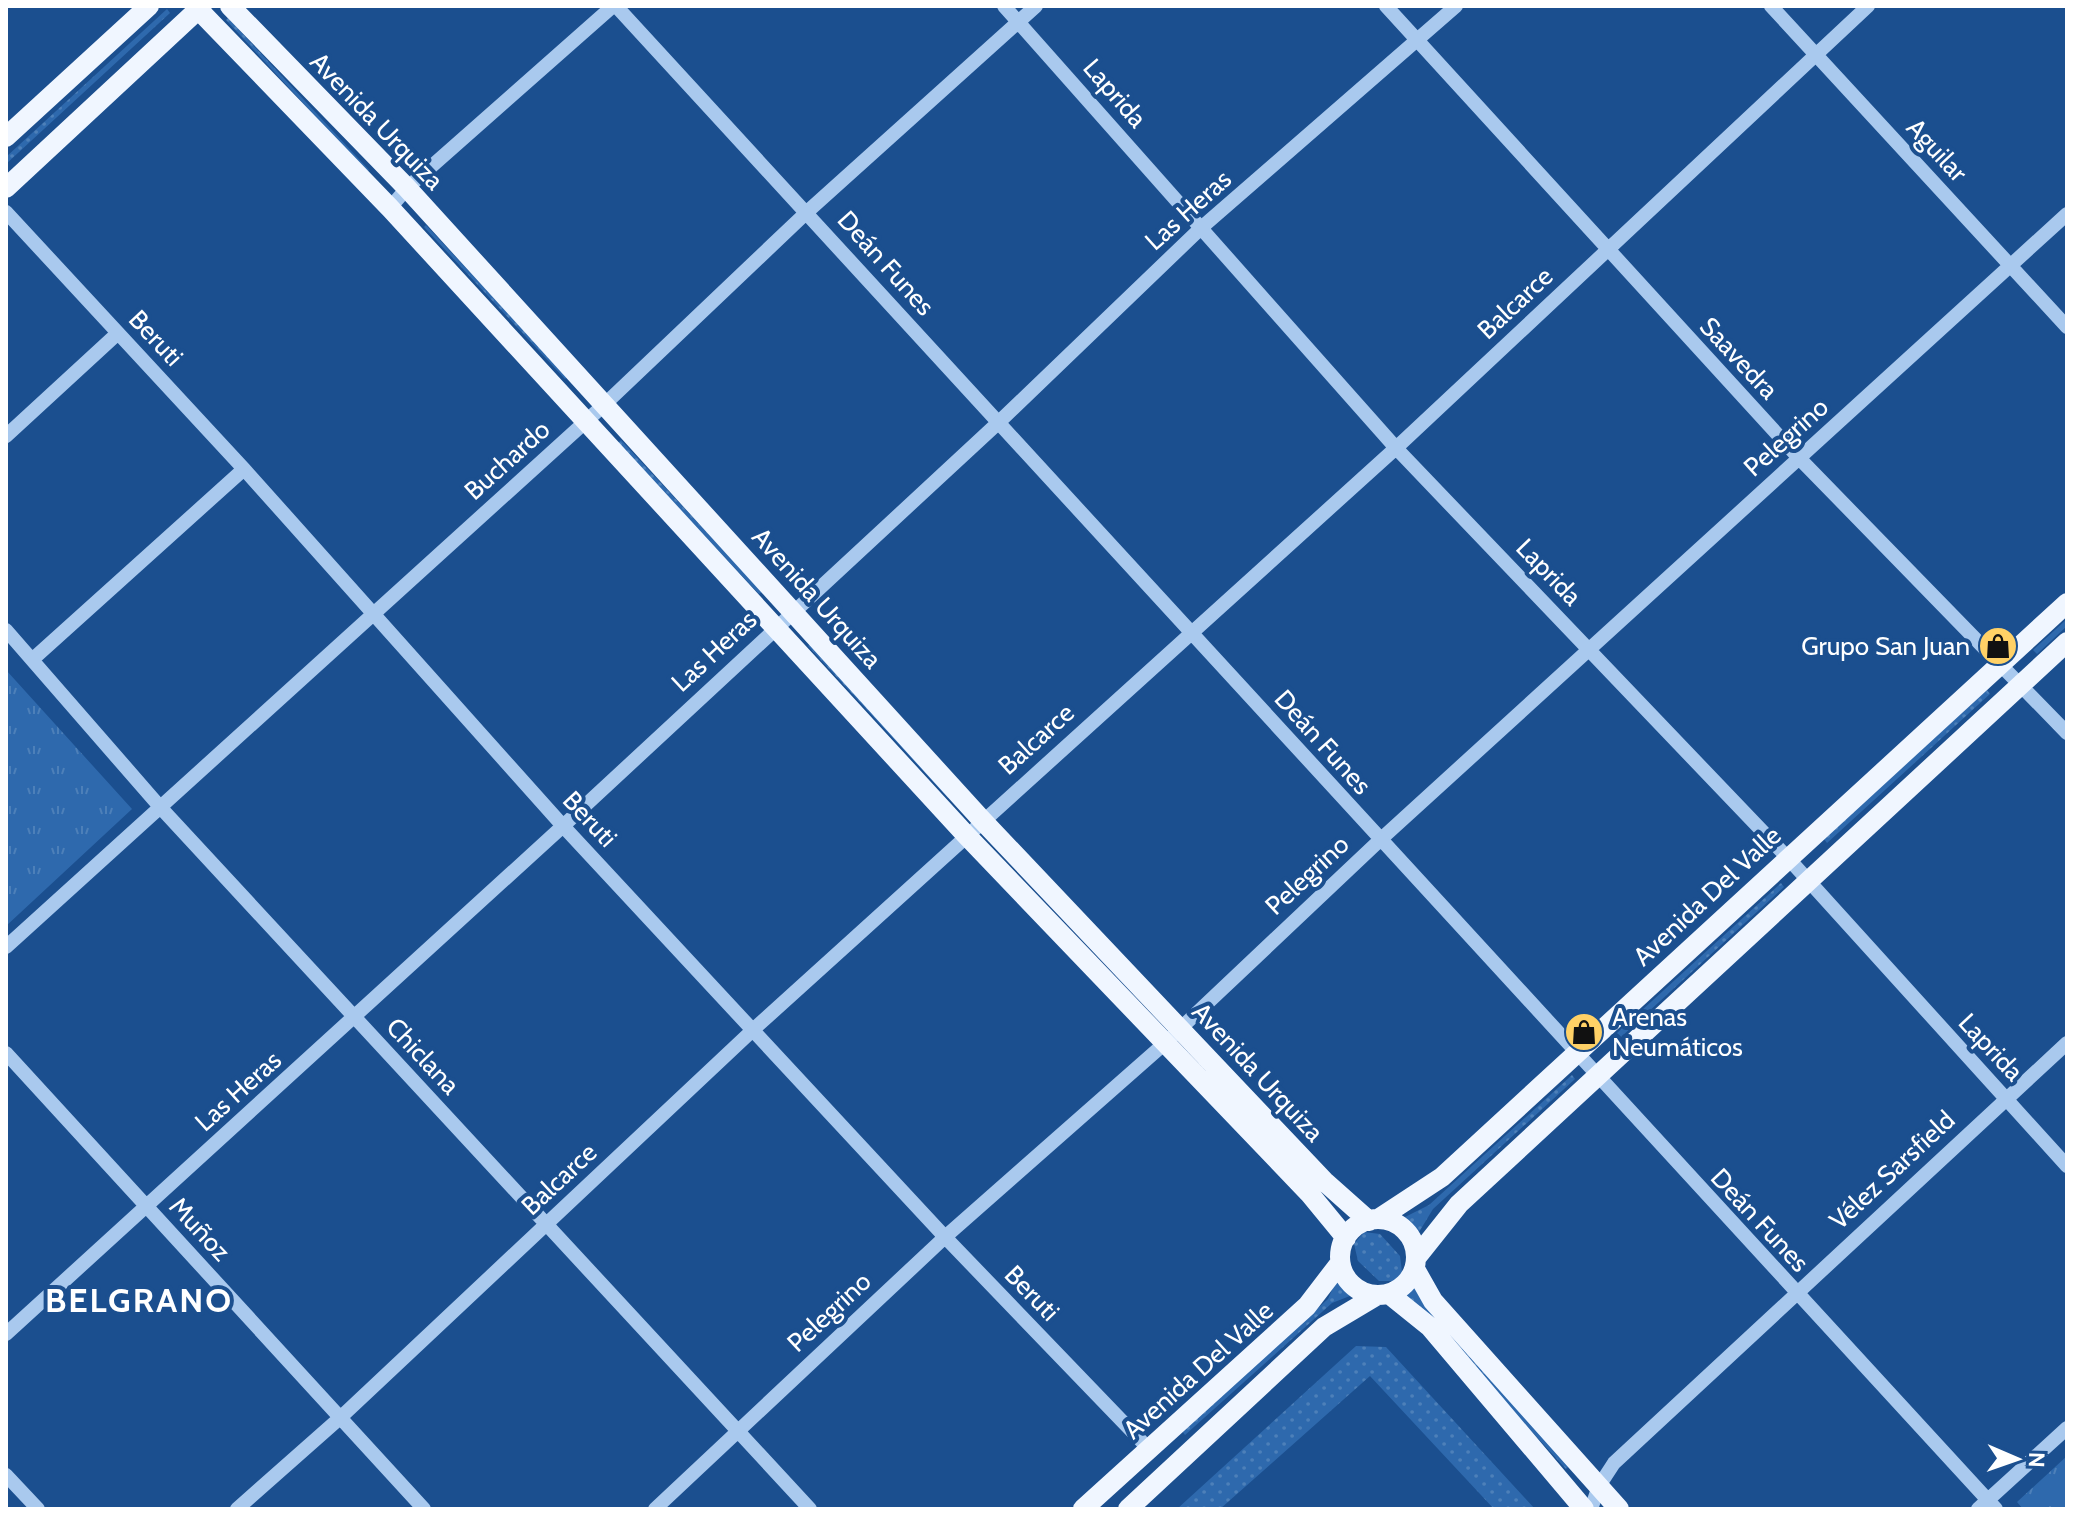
<svg xmlns="http://www.w3.org/2000/svg" width="2073" height="1515" font-family="Cabin,sans-serif">
<defs>
<pattern id="grass-dots" width="8" height="8" patternUnits="userSpaceOnUse" patternTransform="scale(2)"><rect width="8" height="8" fill="#2e69ad"/><path d="M2 2h.1M6 6h.1" fill="none" stroke="#4d80b9" stroke-width="1.8" stroke-linecap="round"/></pattern>
<pattern id="park-tufts" width="24" height="20" patternUnits="userSpaceOnUse" patternTransform="scale(2)"><rect width="24" height="20" fill="#2e69ad"/><path d="M3 7l-1-3M5 7V3M7 7l1-3M15 17l-1-3M17 17v-4M19 17l1-3" fill="none" stroke="#4d80b9"/></pattern>
</defs>
<rect width="100%" height="100%" fill="#1b4f8f"/>
<path fill="url(#grass-dots)" d="M167,9L170,13L6,164V157Z
M228,18L369,170L367,172L226,20Z
M426,225L567,377L565,379L424,227Z
M621,440L762,592L759,594L618,443Z
M2067,619V626L2037,654L2033,650Z
M810,644L951,796L948,798L808,646Z
M1987,690L1990,694L1827,843L1824,839Z
M1781,883L1784,887L1621,1037L1617,1033Z
M1572,1075L1575,1079L1433,1209L1416,1237L1409,1224L1401,1219L1429,1205Z
M1364,1232L1380,1234L1400,1256L1402,1272L1395,1281H1379L1358,1261L1354,1244Z
M1338,1276L1355,1294L1332,1303L1185,1435L1182,1431L1328,1299Z
M1414,1284L1570,1465L1566,1469L1421,1310L1401,1296Z
M1356,1346L1386,1347L1535,1509H1494L1370,1376L1220,1509H1177Z"/>
<path fill="url(#park-tufts)" d="M6,670L132,809L6,926Z
M2067,1456V1509H2023L2017,1502Z"/>
<g fill="none" stroke-linecap="round" stroke-linejoin="round">
<path stroke="#a9c9ee" stroke-width="14" d="M616,6L1996,1509
M1004,6L1396,448L1787,857L2067,1166
M1386,6L1799,458L2067,733
M1771,6L2067,327
M390,208L407,188L613,6
M6,212L244,469L563,826L945,1237L1149,1449
M6,436L118,333
M6,630L161,808L810,1509
M33,659L244,469
M6,947L605,404L807,212L1036,6
M6,1053L424,1509
M6,1334L563,826L999,422L1201,228L1456,6
M6,1475L38,1509
M237,1509L341,1417L755,1028L1396,448L1868,6
M655,1509L945,1237L1164,1044L1380,840L2067,214
M1591,1509L1599,1486L1614,1463L2067,1043
M1978,1509L2067,1428"/>
<path stroke="#f0f6ff" stroke-width="20" d="M195,6L390,208L966,835L1309,1193L1346,1238
M230,6L407,188L982,820L1324,1181L1369,1221
M6,137L149,6
M6,188L202,6
M1378,1219L1442,1177L2067,603
M1340 1257a38 38 0 1 1 76 0a38 38 0 1 1-76 0Z
M1416,1258L1459,1204L2067,642
M1415,1269L1433,1301L1619,1509
M1389,1294L1430,1327L1584,1509
M1083,1509L1307,1306L1340,1263
M1128,1509L1324,1327L1376,1296"/>
</g>
<defs>
<symbol id="shop-disc" viewBox="-11 -11 22 22"><circle r="9.5" fill="#ffd166" stroke="#1b4f8f"/><path d="M-5-2.5h2.3a2.7 3.5 0 0 1 5.4 0H5L5.5 6h-11ZM-1.5-2.5h3a1.5 2.3 0 0 0-3 0Z" fill="#111"/></symbol>
</defs>
<g fill-rule="evenodd">
<use href="#shop-disc" x="1976" y="624" width="44" height="44"/>
<use href="#shop-disc" x="1562" y="1010" width="44" height="44"/>
</g>
<g text-anchor="middle" dominant-baseline="central" stroke-width="8" stroke-linejoin="round" paint-order="stroke">
<g font-size="26" fill="#fff" stroke="#1b4f8f">
<text transform="translate(1115 93) rotate(49)">Laprida</text>
<text transform="translate(377 121) rotate(46)">Avenida Urquiza</text>
<text transform="translate(1937 150) rotate(47)">Aguilar</text>
<text transform="translate(1188 210) rotate(-42)">Las Heras</text>
<text transform="translate(886 263) rotate(48)">Deán Funes</text>
<text transform="translate(1515 303) rotate(-43)">Balcarce</text>
<text transform="translate(156 338) rotate(47)">Beruti</text>
<text transform="translate(1739 358) rotate(47)">Saavedra</text>
<text transform="translate(1786 437) rotate(-42)">Pelegrino</text>
<text transform="translate(507 460) rotate(-42)">Buchardo</text>
<text transform="translate(1549 572) rotate(46)">Laprida</text>
<text transform="translate(817 598) rotate(48)">Avenida Urquiza</text>
<text transform="translate(714 651) rotate(-43)">Las Heras</text>
<text transform="translate(1036 739) rotate(-42)">Balcarce</text>
<text transform="translate(1323 742) rotate(48)">Deán Funes</text>
<text transform="translate(590 819) rotate(47)">Beruti</text>
<text transform="translate(1307 875) rotate(-43)">Pelegrino</text>
<text transform="translate(1707 896) rotate(-43)">Avenida Del Valle</text>
<text transform="translate(1991 1047) rotate(47)">Laprida</text>
<text transform="translate(423 1056) rotate(47)">Chiclana</text>
<text transform="translate(1258 1072) rotate(47)">Avenida Urquiza</text>
<text transform="translate(238 1091) rotate(-42)">Las Heras</text>
<text transform="translate(1892 1170) rotate(-43)">Vélez Sarsfield</text>
<text transform="translate(559 1179) rotate(-43)">Balcarce</text>
<text transform="translate(1760 1220) rotate(47)">Deán Funes</text>
<text transform="translate(200 1229) rotate(47)">Muñoz</text>
<text transform="translate(1032 1293) rotate(46)">Beruti</text>
<text transform="translate(829 1312) rotate(-43)">Pelegrino</text>
<text transform="translate(1198 1370) rotate(-42)">Avenida Del Valle</text>
</g>
<g font-size="26" fill="#fff" stroke="#1b4f8f" text-anchor="end">
<text x="1970" y="646">Grupo San Juan</text>
<text x="1612" y="1017" text-anchor="start">Arenas<tspan x="1612" dy="30">Neumáticos</tspan></text>
</g>
<g font-size="34" font-weight="bold" letter-spacing="2" fill="#fff" stroke="#1b4f8f">
<text x="139" y="1300">BELGRANO</text>
</g>
</g>
<rect width="2073" height="1515" fill="none" stroke="#ffffff" stroke-width="16"/>
<g transform="translate(2017 1459) rotate(92)" stroke="#1b4f8f" stroke-width="6" paint-order="stroke">
<path d="M0-6L14 30L0 20L-14 30Z" fill="#ffffff"/>
<text y="-12" font-size="22" font-weight="bold" text-anchor="middle" fill="#ffffff">N</text>
</g>
</svg>
